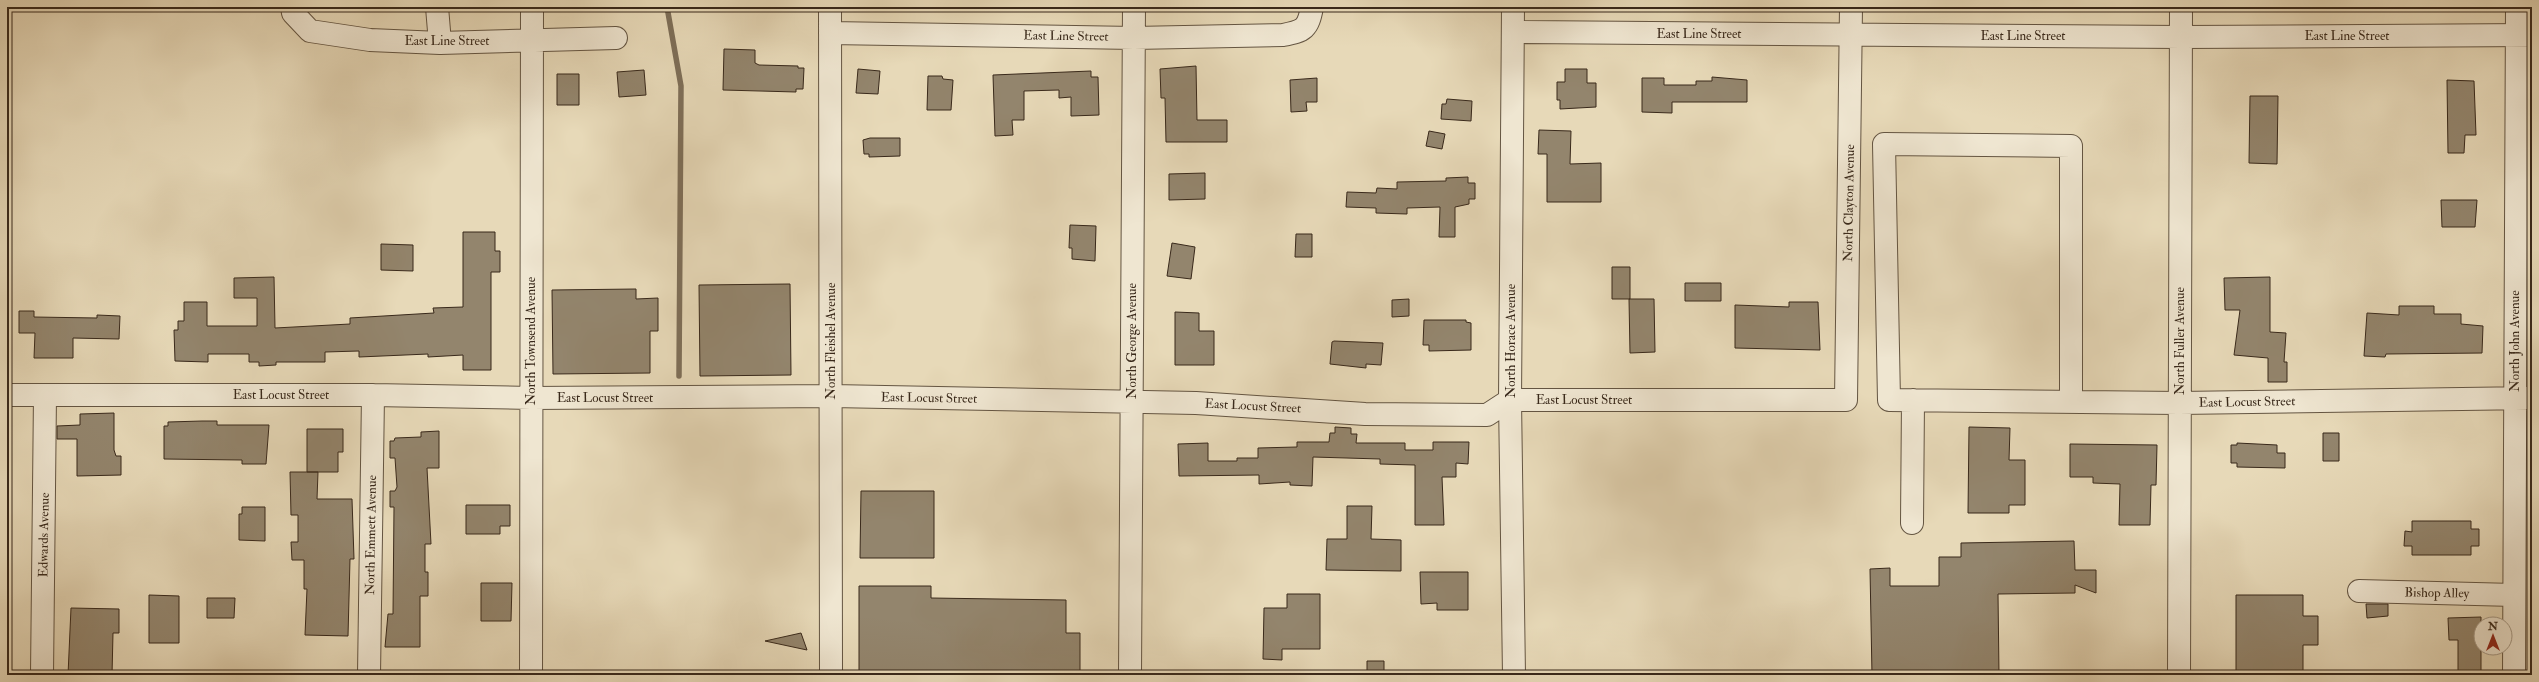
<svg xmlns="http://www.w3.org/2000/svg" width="2539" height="682" font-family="'IM FELL Double Pica',serif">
<rect width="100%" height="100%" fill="#e7d9b8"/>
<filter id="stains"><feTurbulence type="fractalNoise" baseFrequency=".005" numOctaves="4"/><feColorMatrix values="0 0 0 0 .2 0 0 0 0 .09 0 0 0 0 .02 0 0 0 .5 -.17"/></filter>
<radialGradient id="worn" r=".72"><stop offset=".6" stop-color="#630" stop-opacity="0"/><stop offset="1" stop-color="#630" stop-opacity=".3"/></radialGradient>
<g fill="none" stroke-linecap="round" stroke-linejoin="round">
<path stroke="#7e6f59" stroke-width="5.5" d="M667,7L681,86L679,376"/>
</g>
<path fill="#93856d" stroke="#39291b" d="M724,49L755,50V63L759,65L798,66V68H804L803,89H796V92L723,90Z
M1196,66L1197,120H1227V142H1166L1165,98H1161L1160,69Z
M858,69L880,71L878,94L856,93Z
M1565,69H1587V83H1596V107L1560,109V100H1557V82H1565Z
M644,70L646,95L619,97L617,72Z
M1091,71V77H1098L1099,115L1071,116V97L1059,98V90L1024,91V120H1012L1013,135L995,136L993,75Z
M557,74H579V105H557Z
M928,76H942L943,79L953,80L951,110H927Z
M1712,77L1747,80V102H1672V113L1642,112V78H1664V85H1696V81H1712Z
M1317,78V102H1306L1307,111L1291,112L1290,80Z
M2447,80L2474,81L2476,135H2465L2464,153H2448Z
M2250,96H2278L2277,164L2249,163Z
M1447,99L1472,101L1471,121L1441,119L1442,104H1446Z
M1539,130L1571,131L1570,164L1601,163V202H1547V154H1538Z
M1429,131L1445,134L1442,149L1426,146Z
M870,138H900V156L869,157V154H864L863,140Z
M1205,173V199L1169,200V174Z
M1468,177V183H1475V199H1469V204L1455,207V237H1439L1440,207L1407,208V214L1376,213V208L1346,207L1347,192L1376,193L1377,188L1397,189V182L1446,181V178Z
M2441,200H2477L2475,227H2442Z
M1070,225L1096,226L1095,261L1072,259V248H1069Z
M463,232H495V251H500V272H491V370H463V355L428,357V354L359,357V351L325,352V362H276V365L259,366V362H249V354H208V362L175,361L174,330H178V321H184V302H207V326H257V298H234V278L274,277L275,328L350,324V318L434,313L433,308L463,307Z
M1296,234H1312V257H1295Z
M1172,243L1195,247L1191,279L1167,276Z
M381,244L413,245V271L381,270Z
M1612,267H1630V299H1612Z
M2270,277V332L2286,333L2284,362H2287V382H2268V358L2234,355L2240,310H2225L2224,278Z
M1685,283H1721V301H1685Z
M790,284L791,375L700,376L699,285Z
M636,289V299L658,298V331H650V373L553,374L552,290Z
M1409,299V316L1392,317V300Z
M1629,299H1654L1655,352L1630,353Z
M1789,302H1818L1820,350L1735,348V305L1789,307Z
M2399,306H2434V314H2461V324L2483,326L2482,353L2386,354L2385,357L2364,356L2367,313L2399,315Z
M19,311H34V317L97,318V315L120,316L119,339L73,338V358H34L35,333H19Z
M1175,312L1199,313V331H1214V365H1175Z
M1424,320H1466V322L1471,323V350L1429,351V345H1423Z
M1334,341L1383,343L1381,365L1366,364V368L1330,364L1332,342Z
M114,413V450L116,456H121V475L77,476V439H57V426L80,425V414Z
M202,421H217V425H269L266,464H242V460L164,459V426H168V422Z
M1335,427L1351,428V434H1357L1356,443H1405V450H1433V442H1469L1468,464L1456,463V477H1442L1444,525H1415V465L1380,464V459L1313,457L1312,486L1290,485V482L1259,484V475L1179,476L1178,444L1208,443V461H1237V458H1258V448L1297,447V442H1329L1330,433H1335Z
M1969,427L2010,428L2009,460H2025V505H2009V513H1968Z
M307,429H343V452H338V472H307Z
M439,431V468H427L431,544H425V572H428V596H420V647H385L388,614H393L394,507H390V491H395L397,487L395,458H390V441H394L395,438L421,437V432Z
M2323,433H2339V461H2323Z
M2237,443L2277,445V453H2285V468L2237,467V463H2231V445H2237Z
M2070,444L2157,445L2156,485H2151L2150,525H2119L2120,484L2093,483V477H2070Z
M290,472H318L317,499H352L354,559H350L348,636L305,635L307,589H304V560H292L291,542H298V515H291Z
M861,491H934V558H860Z
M466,505H510V526H500V534H466Z
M1347,506H1372L1371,539L1401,540V571L1326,570L1327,539H1347Z
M242,507H265V541L239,540V514H242Z
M2412,521H2471V529H2479V546H2471V555H2412V546H2404L2405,531L2412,532Z
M2074,541L2075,570H2096V593L2075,585V593L1998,594L1999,675H1872L1870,569L1890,568V586H1939V557H1961V543Z
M1420,572H1468V610H1437V603L1421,604Z
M481,583H512L511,621H481Z
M859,586H931V598L1066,600V633H1080V675H859Z
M1287,594H1320V649H1282V660L1263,659L1264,608H1287Z
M149,595L179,596V643H149Z
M2236,595H2303V616H2318V645H2303V675H2236Z
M207,598H235L234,618H207Z
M2366,604H2388V616L2367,618Z
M71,608L119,609V633H113L112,675H68Z
M2481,617V675H2458V640H2449L2448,618Z
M801,633L807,650L765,641Z
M1367,661H1384V675H1367Z"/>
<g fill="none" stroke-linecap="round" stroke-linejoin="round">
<defs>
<path id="minor" d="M292,7L293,13L310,31L370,40L440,43L616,38
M437,7L440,43
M830,7L831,675
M1513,7L1510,400L1514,675
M1513,32L2182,37L2532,35
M830,33L1134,38L1283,35C1304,31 1308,29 1312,7
M7,395H373L531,398L832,396L1196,403L1365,414L1487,415L1510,400H1846L1851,7
M2071,402V146L1884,144L1889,400L2179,403L2532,398
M1912,523L1913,400
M2359,591L2514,595
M42,675L45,395
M369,675L373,395
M531,675L532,7
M1130,675L1134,7
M2179,675L2181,7
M2514,675L2517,7"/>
</defs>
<use href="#minor" stroke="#645542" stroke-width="24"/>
<use href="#minor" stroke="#efe6d1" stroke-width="22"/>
</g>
<g text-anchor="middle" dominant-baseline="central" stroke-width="3.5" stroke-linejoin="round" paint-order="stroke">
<g font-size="13" fill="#39291b" stroke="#efe6d1">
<text x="1699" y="34">East Line Street</text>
<text transform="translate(1066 36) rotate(1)">East Line Street</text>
<text x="2023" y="36">East Line Street</text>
<text x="2347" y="36">East Line Street</text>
<text x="447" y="41">East Line Street</text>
<text transform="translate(1849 203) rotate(-89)">North Clayton Avenue</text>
<text transform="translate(531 341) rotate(-90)">North Townsend Avenue</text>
<text transform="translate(831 341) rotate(-90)">North Fleishel Avenue</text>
<text transform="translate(1132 341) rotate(-90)">North George Avenue</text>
<text transform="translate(1511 341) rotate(-90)">North Horace Avenue</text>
<text transform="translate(2180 341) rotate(-90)">North Fuller Avenue</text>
<text transform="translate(2515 341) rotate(-90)">North John Avenue</text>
<text x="281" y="395">East Locust Street</text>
<text x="605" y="398">East Locust Street</text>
<text transform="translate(929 398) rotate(1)">East Locust Street</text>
<text x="1584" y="400">East Locust Street</text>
<text transform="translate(2247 402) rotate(-1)">East Locust Street</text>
<text transform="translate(1253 406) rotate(3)">East Locust Street</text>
<text transform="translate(44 535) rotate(-89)">Edwards Avenue</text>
<text transform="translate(371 535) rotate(-89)">North Emmett Avenue</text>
<text transform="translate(2437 593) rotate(1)">Bishop Alley</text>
</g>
</g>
<rect width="2539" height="682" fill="none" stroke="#e7d9b8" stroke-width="24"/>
<rect x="8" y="8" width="2523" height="666" fill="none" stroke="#39291b" stroke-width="2"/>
<rect x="12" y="12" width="2515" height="658" fill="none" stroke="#39291b"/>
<g transform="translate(2493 636)"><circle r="19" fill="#efe6d1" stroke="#a69a88"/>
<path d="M0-3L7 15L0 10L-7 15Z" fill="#8f2418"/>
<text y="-6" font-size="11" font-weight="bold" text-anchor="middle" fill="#39291b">N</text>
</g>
<rect width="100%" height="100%" filter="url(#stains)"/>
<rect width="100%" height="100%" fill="url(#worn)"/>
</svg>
